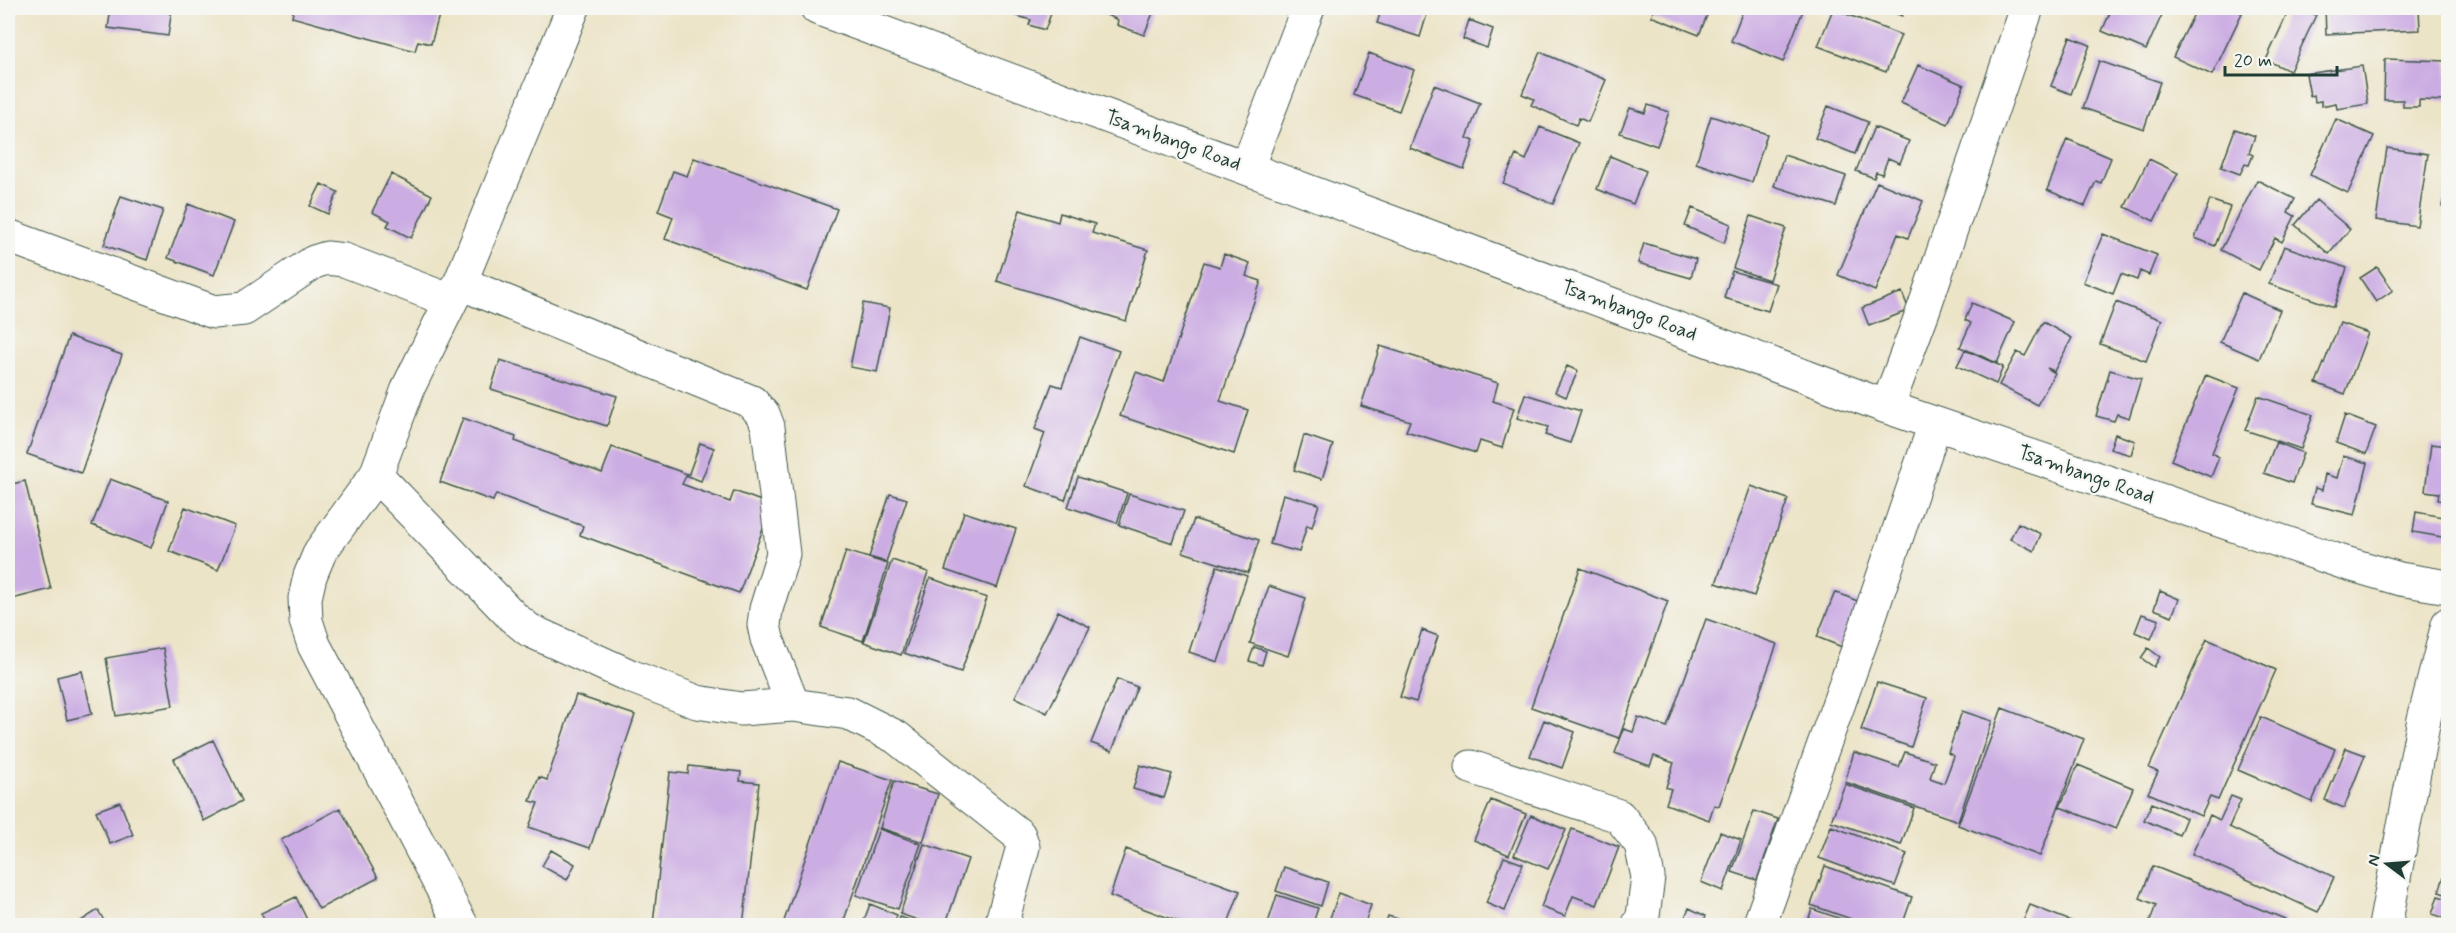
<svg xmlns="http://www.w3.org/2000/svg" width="2456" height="933" font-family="Mynerve,sans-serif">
<rect width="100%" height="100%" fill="#f6f6f2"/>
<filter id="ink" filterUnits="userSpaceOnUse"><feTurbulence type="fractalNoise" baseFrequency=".0167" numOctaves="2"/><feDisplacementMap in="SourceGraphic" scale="12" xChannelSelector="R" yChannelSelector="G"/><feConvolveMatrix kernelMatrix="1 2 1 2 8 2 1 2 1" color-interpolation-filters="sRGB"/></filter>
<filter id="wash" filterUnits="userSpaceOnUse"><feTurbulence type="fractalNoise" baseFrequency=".008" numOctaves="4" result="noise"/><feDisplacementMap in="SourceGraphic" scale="24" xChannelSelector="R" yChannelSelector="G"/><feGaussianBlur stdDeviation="1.35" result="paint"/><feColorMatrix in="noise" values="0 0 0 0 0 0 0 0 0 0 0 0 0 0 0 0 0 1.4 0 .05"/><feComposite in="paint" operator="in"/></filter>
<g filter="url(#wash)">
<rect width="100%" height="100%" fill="#ece4c7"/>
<g id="blocks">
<path fill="#ccade3" d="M111,8H172L168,36L108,28Z
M294,8H441L431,44L418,41L415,51L292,17Z
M1012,8H1053L1045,30L1029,25L1031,20L1010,14Z
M1096,8H1155L1144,35L1117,25L1118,20L1095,10Z
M1382,8H1416L1428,11L1420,37L1377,23Z
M1655,8H1710L1699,35L1651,16Z
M1744,8H1804L1783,62L1731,41Z
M1884,8H1906L1902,16Z
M2112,8H2165L2146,50L2102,31Z
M2197,8H2231L2242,13L2212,75L2173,57Z
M2290,8H2300L2316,15L2290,71L2266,60Z
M2325,8H2419L2420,30L2326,34Z
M1833,9L1901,35L1886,72L1818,46Z
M1469,20L1493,29L1487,48L1463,39Z
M2070,37L2090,45L2071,94L2051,86Z
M1540,52L1606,80L1588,122L1579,118L1576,125L1531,105L1534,99L1522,94Z
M1369,53L1414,70L1399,111L1354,95Z
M2385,59L2448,61V101L2419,100V107H2403V100H2384Z
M2099,61L2160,82L2144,129L2083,108Z
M1918,65L1964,85L1948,124L1901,103Z
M2362,66L2368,104L2337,109L2336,103L2321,106V101L2315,102L2314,95L2310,96L2306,74Z
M1434,85L1480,103L1467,138L1474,141L1464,169L1410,148Z
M1648,105L1669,112L1657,146L1620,133L1630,108L1645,113Z
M1828,106L1868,122L1855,154L1815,138Z
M1711,116L1767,134L1752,182L1696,163Z
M2336,119L2374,136L2348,193L2310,175Z
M1540,127L1579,143L1553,204L1503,183L1516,155L1526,160Z
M1874,127L1909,141L1900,163L1888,158L1882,174L1876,172L1874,178L1856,171Z
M2235,129L2255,136L2249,153L2253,155L2249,165L2245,164L2240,174L2221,167Z
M2067,139L2111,158L2101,183L2096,181L2085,206L2047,190Z
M2387,148L2428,154L2417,226L2376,220Z
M1784,155L1846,176L1836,206L1774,186Z
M1610,156L1646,171L1633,204L1597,189Z
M694,158L837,209L807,290L665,239L673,217L658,211L673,171L687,176Z
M2149,159L2178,173L2154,221L2125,207Z
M391,174L432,195L411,238L387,226L390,221L372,212Z
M2257,180L2295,199L2288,212L2295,216L2282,242L2275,238L2259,270L2221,250Z
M1877,182L1923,201L1908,238L1898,234L1875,291L1838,275Z
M2448,183V207L2442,206Z
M321,184L338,192L328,214L310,206Z
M121,196L163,210L147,260L104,245Z
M2210,200L2230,207L2215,246L2195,238Z
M2316,200L2350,229L2329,254L2295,225Z
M188,204L234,222L214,275L168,258Z
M1692,208L1731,224L1724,243L1685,226Z
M1020,210L1058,222L1060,213L1095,224L1092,233L1148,250L1126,321L997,281Z
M1751,216L1786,228L1769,280L1733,268Z
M2103,234L2157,255L2149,275L2140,271L2137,280L2121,274L2113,294L2083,282Z
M1644,243L1696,259L1691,278L1638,263Z
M2284,246L2347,268L2334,307L2269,284Z
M1224,254L1250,263L1246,276L1261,281L1220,401L1248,410L1234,454L1120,416L1136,372L1164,382L1204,262L1220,267Z
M2377,267L2393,290L2376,302L2360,278Z
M1732,271L1777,284L1768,311L1724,298Z
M1902,292L1909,310L1869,326L1862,308Z
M2242,293L2280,310L2259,359L2220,342Z
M2116,302L2162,320L2146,361L2100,344Z
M863,303L890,308L877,372L850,367Z
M1972,303L2015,322L1997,363L1960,347L1971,323L1965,320Z
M2043,322L2072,338L2054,371L2047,368L2055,373L2037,405L1999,385L2017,352L2025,356Z
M2340,323L2368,333L2345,394L2316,383Z
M69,336L122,355L81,473L27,454Z
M1080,337L1119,351L1065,500L1026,486L1045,433L1035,429L1052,384L1062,387Z
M1380,346L1498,383L1493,401L1514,408L1502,448L1480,441L1476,453L1406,431L1410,421L1361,406Z
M1965,350L2003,367L1996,384L1957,366Z
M500,360L617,396L607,426L491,389Z
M1567,366L1578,371L1566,397L1555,392Z
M2110,370L2141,379L2129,418L2117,414L2114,421L2096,416Z
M2206,375L2239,388L2212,453L2219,457L2211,477L2171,460Z
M1525,394L1581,411L1570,443L1545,435L1548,427L1517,418Z
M2258,396L2313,415L2301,449L2245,430Z
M2345,415L2376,427L2366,454L2336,443Z
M463,418L516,437L515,441L602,473L612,447L687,474L682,484L730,502L734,491L772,505L739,593L580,535L583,526L496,494L493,501L440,482Z
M2115,434L2135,441L2131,455L2110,449Z
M1304,435L1333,445L1322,479L1294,470Z
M2276,442L2303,453L2292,483L2264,473Z
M700,443L714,448L701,481L688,476Z
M2431,444L2448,446V502L2438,500L2439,493L2425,491Z
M2343,456L2368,463L2355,515L2311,504L2315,488L2322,490L2325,474L2337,478Z
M1078,477L1127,493L1117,523L1068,507Z
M110,479L168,501L151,548L92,525Z
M25,481L51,589L8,600V485Z
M1751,486L1788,499L1754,596L1716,583Z
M890,494L907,499L886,562L869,557Z
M1129,494L1184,511L1173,543L1119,525Z
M1283,494L1319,504L1312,527L1307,525L1299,552L1270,544Z
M185,507L235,526L218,570L169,551Z
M964,512L1016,529L997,588L945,570Z
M2416,512L2448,518V538L2413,532Z
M1194,519L1259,540L1248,573L1183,552Z
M2018,523L2041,534L2034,551L2010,539Z
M846,551L888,564L863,641L821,627Z
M892,560L928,572L901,655L864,642Z
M1217,566L1247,576L1218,662L1189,652Z
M1580,568L1668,601L1619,738L1531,707Z
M930,578L987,598L961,672L904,653Z
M1269,586L1306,598L1288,656L1250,643Z
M2160,591L2179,599L2172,616L2154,609Z
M1835,592L1860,602L1842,647L1817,637Z
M1058,611L1090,627L1047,713L1015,697Z
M2142,614L2159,620L2151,639L2135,632Z
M1706,619L1777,644L1719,806L1714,805L1709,820L1666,804L1671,789L1666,787L1674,763L1654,756L1650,766L1615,753L1624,729L1633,732L1638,717L1667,727Z
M1422,630L1438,636L1416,702L1400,697Z
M2207,639L2276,670L2218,800L2210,797L2201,816L2148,793L2158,772L2149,768Z
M1254,647L1266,651L1262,665L1249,661Z
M163,648L173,706L116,716L106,658Z
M2148,648L2160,657L2154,667L2141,658Z
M82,671L92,714L67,720L57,677Z
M1117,679L1137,687L1112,751L1091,743Z
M1877,682L1927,698L1911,747L1861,730Z
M576,695L635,715L590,848L529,827L538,803L530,801L539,777L547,780Z
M2002,708L2084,739L2040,856L1958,825Z
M1962,711L1992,721L1958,821L1845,782L1854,752L1899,767L1905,752L1935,762L1930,778L1944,783L1954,756L1948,753Z
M2261,717L2335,749L2312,802L2238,770Z
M1544,720L1575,732L1562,768L1530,756Z
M213,740L242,801L204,821L174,759Z
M2346,748L2365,755L2344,808L2325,800Z
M838,762L892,780L842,926H797L784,921Z
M1140,765L1172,774L1164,798L1133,789Z
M2078,765L2133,788L2116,829L2060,807Z
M689,766L741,772L740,781L759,783L743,926L653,924L670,772L688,774Z
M894,781L938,794L923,842L880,828Z
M1845,784L1914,808L1901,845L1831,821Z
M2231,796L2241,800L2229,827L2334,877L2318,912L2192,854L2210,815L2220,820Z
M1491,800L1526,814L1509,855L1474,840Z
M120,802L133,835L110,844L96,811Z
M2152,803L2186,818L2179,835L2144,820Z
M340,808L378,878L319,909L281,840Z
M1754,811L1778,819L1757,880L1732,872Z
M1531,815L1566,830L1548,869L1514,855Z
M1831,826L1907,854L1895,886L1819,858Z
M879,829L921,844L898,909L856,895Z
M1572,829L1619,847L1597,905L1573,896L1565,916L1541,907Z
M1720,832L1741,840L1723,891L1701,882Z
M924,844L968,859L945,926H936L900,914Z
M1126,849L1240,891L1227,926H1190L1110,896Z
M551,850L575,864L567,880L542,866Z
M1504,857L1523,864L1505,911L1486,903Z
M2448,864V895L2439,892Z
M1825,866L1912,897L1902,926H1871L1811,905Z
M2153,866L2285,919L2282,926H2148L2156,905L2140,898Z
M1284,867L1328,882L1321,906L1276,891Z
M1339,893L1371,905L1364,926H1327Z
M1277,895L1318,908L1312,926H1267Z
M2438,896L2448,899V919L2432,914Z
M296,897L310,926H267L261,913Z
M870,904L897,915L893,926H862Z
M2030,905L2081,925V926H2021Z
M1689,908L1706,916L1701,926H1681Z
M1812,909L1859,925V926H1806Z
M98,910L107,926H73Z
M1388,916L1401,920L1399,926H1385Z
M900,917L924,925V926H897Z"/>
</g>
</g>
<g filter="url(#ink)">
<use href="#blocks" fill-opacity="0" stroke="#3e564a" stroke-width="1.5"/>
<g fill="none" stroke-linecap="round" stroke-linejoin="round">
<defs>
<path id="minor" d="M817,8L1887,407L2342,562L2400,579L2448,587
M1247,168L1308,8
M8,236L214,312L244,309L314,262L327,258L344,260L451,301
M460,283L752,402L764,416L768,427L783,554L766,609L764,625L767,639L793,705
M1887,407L1923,311L2027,8
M376,475L513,617L529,630L630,676L697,702L741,709L793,705L848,713L896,737L1019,835L1023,847L1003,918L1007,926
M1471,767L1619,816L1641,844L1648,877L1643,916L1638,926
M462,926L314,645L306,621L305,598L310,576L320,552L376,475L409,386L460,283L573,8
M1759,926L1865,630L1935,424
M2385,926L2424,719L2448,624"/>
</defs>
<use href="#minor" stroke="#3e564a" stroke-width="35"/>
<use href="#minor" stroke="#fff" stroke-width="33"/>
</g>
</g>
<g text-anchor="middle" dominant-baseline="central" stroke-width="4.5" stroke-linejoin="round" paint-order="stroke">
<g font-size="20" fill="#1f3d34" stroke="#f6f6f2">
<text transform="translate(1173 141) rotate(20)">Tsambango Road</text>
<text transform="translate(1629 311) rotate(20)">Tsambango Road</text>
<text transform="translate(2086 475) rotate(19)">Tsambango Road</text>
</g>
</g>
<rect width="2456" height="933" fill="none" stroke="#f6f6f2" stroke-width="30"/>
<g transform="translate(2387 864) rotate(286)" stroke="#f6f6f2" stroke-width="4.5" paint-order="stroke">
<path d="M0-4.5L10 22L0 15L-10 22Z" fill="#1f3d34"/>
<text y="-9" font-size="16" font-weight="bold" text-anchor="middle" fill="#1f3d34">N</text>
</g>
<path d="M2225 66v9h112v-9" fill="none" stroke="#1f3d34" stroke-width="3"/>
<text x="2234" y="66" font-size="18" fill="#1f3d34" stroke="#f6f6f2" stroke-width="4.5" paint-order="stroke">20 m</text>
</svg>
